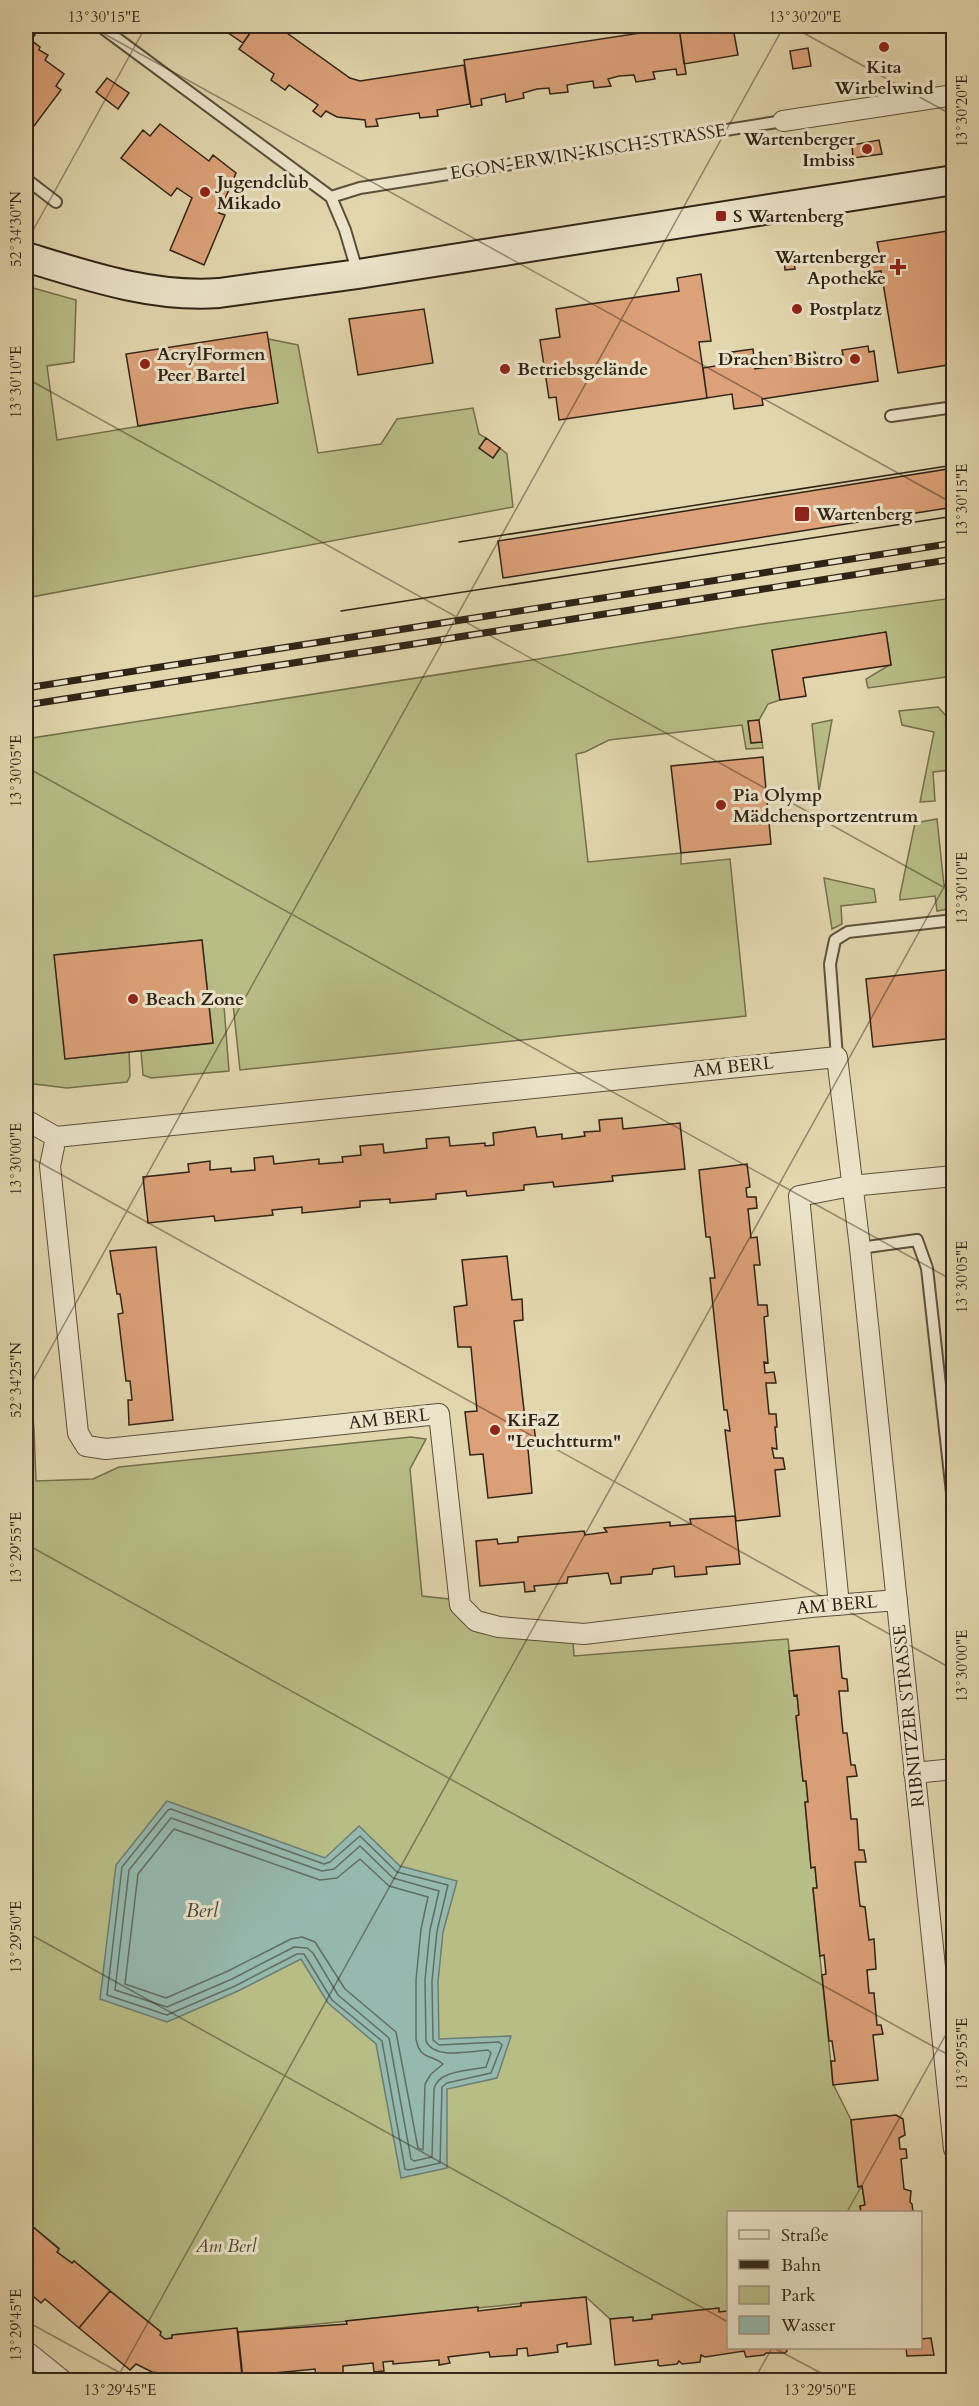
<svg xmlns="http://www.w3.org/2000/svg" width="979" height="2406" font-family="Cardo,serif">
<rect width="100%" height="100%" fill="#e2d6ad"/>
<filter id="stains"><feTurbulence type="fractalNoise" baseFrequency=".00333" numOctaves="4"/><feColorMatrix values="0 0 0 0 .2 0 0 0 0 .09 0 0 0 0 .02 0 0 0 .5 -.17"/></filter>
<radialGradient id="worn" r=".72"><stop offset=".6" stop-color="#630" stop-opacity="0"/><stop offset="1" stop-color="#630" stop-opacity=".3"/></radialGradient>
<path fill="#b8bd86" stroke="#74704e" stroke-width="1.5" d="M26,286L76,300L74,362L47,366L57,440L277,403L268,339L298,345L318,453L381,444L397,419L473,408L479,434L486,438L479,448L493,458L500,448L507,454L513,507L26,598Z
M953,598V676L868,688L866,679L891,664L886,632L772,650L780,700L768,704L759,720L748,722L751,743L762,742L763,748L746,749L742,725L609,740L585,752L576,754L588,862L681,853V864L730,859L746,1016L240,1070L233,1004L224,1006L229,1071L151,1078L143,1075L141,1051L213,1043L202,940L55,955L65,1059L129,1052L130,1076L127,1082L67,1088L26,1083V739L762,624Z
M938,707L949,719L953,758H949L951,770L933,772L935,801L920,802L934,732L902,725L899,711Z
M832,720L819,791L812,724Z
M937,819L944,885H954L953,908L937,911L935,896L900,900V895L915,823Z
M824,878L874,889L876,902L841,906L842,924L832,929Z
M26,1376H29L34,1429L36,1481L93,1479L119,1467L411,1437L426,1439L410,1469L422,1596L449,1599C454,1610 459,1618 468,1625C486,1639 548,1640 573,1642L574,1656L788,1639L794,1695H797L799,1715L796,1716L803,1781H806L808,1802L805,1803L811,1867H815L817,1888L813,1889L833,2084L851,2120L858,2187L862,2186L865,2205L860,2206L861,2212H728V2311L719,2312L718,2308L653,2315L652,2319L633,2321L632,2317L610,2319L586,2297L238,2332L237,2329L172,2335V2338L165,2339L160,2335L161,2332L74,2261L72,2263L57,2252L59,2248L26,2221Z"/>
<path fill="#95b9af" stroke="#6d7d72" stroke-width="1.5" d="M167,1801L325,1858L359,1826L400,1866L457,1881L443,1932L438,1982L439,2039L511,2036L497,2078L447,2089V2168L401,2178L376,2044L328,2003L301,1959L238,1991L167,2022L100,1999L116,1865Z"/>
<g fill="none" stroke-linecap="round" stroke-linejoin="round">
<path stroke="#626e63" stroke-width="1.5" d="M171,1809L324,1864L330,1862L360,1836L397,1872L448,1885L437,1931L432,1981L433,2040L439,2045L499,2042L502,2045L491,2073L447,2083L442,2087L440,2163L408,2170L405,2169L382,2041L332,2000L304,1954H297L235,1986L167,2015L107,1995L122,1867L168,1810Z
M171,1818L322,1871L334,1869L360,1846L393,1878L439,1891L430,1930L425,1980L426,2041C434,2060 470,2051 488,2050L491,2053L486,2067C469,2071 438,2070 434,2089L432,2157L414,2161L411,2159L389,2038L338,1995L313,1953L307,1948L294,1947L232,1979L167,2007L115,1990L129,1870Z
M174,1829L320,1880L337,1878L360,1859L389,1886L428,1897L421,1929L416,1980V2039C420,2061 432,2054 443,2064L431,2074L425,2084L423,2150L418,2148L396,2032L345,1989L315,1942L302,1937L291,1939L228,1971L166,1998L125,1984L138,1874Z"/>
</g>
<path fill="#dca178" stroke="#302417" stroke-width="1.5" d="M218,26H255L243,43Z
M255,26H277L350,78L360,81L464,65L470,104L437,110L438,116L420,118L419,113L376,119L378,126L366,127L365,120L337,117L326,111L321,117L313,111L318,105L289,85L285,90L271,80L274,74L239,49Z
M689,26H740L733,28L738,55L684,64L679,27Z
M679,27L686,74L677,75L676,69L653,72L655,79L636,82L634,75L619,76L608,79L611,86L594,88L593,81L578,83L567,85L568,92L550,94L549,88L537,89L523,93L524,98L506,102L505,94L481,99L482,105L471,107L464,60Z
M26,29L35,35L31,40L40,47L39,50L48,55L45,60L64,74L56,86L61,90L34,126L29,122L26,127Z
M808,48L811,66L793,69L790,51Z
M107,78L129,93L118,109L96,92Z
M160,124L209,161L213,155L236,173L219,213L225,215L204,265L170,250L192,198L177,188L171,196L121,158L143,130L150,136Z
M879,140L882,154L853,158L852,145Z
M954,230V364L898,373L881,271L865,274L862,259L880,256L877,242Z
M793,256L795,269L785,270L784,258Z
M701,274L711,341L699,342L707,398L559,420L556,397L549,398L540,340L560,337L556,309L679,291L677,278Z
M424,309L433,363L358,375L349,319Z
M267,332L278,403L138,426L126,354Z
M868,346L869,352L874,351L878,381L762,399L763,405L734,409L732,394L707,398L703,368L727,364L725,353L753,349L755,369L843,355L842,350Z
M815,352L816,359L766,367L765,359Z
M486,438L500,448L493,458L479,448Z
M954,468V507L503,578L498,541Z
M886,632L891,665L803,678L806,696L780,700L772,650Z
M759,720L762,742L751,743L748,721Z
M763,757L771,844L681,853L671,766Z
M202,940L213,1043L65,1059L54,955Z
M954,969V1038L873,1047L866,979Z
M622,1118L623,1129L680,1123L685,1169L612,1176L613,1181L554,1187L553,1182L524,1185V1190L467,1196L466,1191L436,1194V1199L390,1203V1199L360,1201V1207L302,1213V1207L272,1210L273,1215L215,1221L214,1216L148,1223L143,1177L189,1172L188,1164L210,1161V1170L231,1168V1172L255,1170L254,1158L273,1156L274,1164L319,1159V1164L343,1162L342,1157L361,1155L360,1146L383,1144L384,1153L427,1148L426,1139L449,1137L450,1146L485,1143V1146L494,1145L493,1133L535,1127L537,1137L562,1134V1139L585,1136L584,1132L600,1131L599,1120Z
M747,1164L750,1187L746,1188L747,1197H756L757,1208L748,1209L751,1238L757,1237L760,1265H754L758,1305H767L768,1316L764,1317L768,1363L764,1362L765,1373L774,1372L776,1383H766L769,1414H776L777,1427H775L777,1449L772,1448L774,1458H783L785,1469L775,1470L780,1516L736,1521L725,1430L730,1431L727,1410H724L710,1278H715L710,1237H706L699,1170Z
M156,1247L173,1420L129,1425L128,1400H132L130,1381H126L118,1314L123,1313L120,1294H117L110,1251Z
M507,1256L512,1300L522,1299L523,1320L514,1321L526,1428L534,1427L537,1448L528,1449L532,1493L488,1498L483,1454L470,1455L465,1412L477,1411L471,1347H458L454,1307L467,1305L462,1260Z
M735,1516L740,1564L706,1567L707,1574L675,1577L674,1566L653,1569L652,1574L621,1577V1583L611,1584L608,1573L568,1577L567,1583L534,1586L535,1591L525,1592L524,1582L480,1586L476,1541L497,1539L498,1544L518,1542V1537L584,1531L585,1535L607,1532L604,1528L670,1522V1526L691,1524L690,1519Z
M839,1646L842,1678L847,1679L848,1691H839L843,1733H847L851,1765H855L857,1776L847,1777L851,1819H857L859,1850H864L866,1862H855L860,1906L865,1907L869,1940L874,1939L876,1969L867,1970L869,1993H874L877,2025H881L883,2034L873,2035L878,2080L833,2085L831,2061H835L832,2041H829L822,1975L826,1974L824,1955L820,1956L813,1888H817L815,1867L811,1868L805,1802H808L806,1781H803L796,1716L799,1715L797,1695L794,1696L789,1651Z
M896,2115L903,2119L905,2135L899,2138L900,2149H906L907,2158L901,2159L904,2189L911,2191L910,2202L912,2204L913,2212H861L860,2206L865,2205L862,2186L858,2187L851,2120Z
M26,2221L59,2249L57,2252L72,2263L74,2261L110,2291L79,2328L45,2299L41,2303L26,2290L31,2284L26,2279Z
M110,2291L161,2332L160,2335L165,2339L172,2338V2335L237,2328L242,2376L203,2380H177L176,2375L152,2372L136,2364L130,2370L79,2328Z
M586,2297L591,2344L567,2347V2343L557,2345L558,2352L528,2356L527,2348L517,2349V2355L490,2357L489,2352L448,2357L450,2363L439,2365V2360L393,2364V2361L383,2362L384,2371L374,2372L373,2363L343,2366V2374L316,2376L315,2369L275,2373L276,2380H265V2378L243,2379L238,2332L347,2324L346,2321L478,2307V2311L521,2306V2303Z
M719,2308V2312L728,2311V2348H787V2351L785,2353H766L764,2355L746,2357L744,2351L705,2357L701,2355L700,2362L682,2364L679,2361L677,2364L660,2366L658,2365V2360L615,2365L610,2319L633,2317V2321L652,2319V2315Z
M931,2338L934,2355L907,2356L906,2348H920V2339Z"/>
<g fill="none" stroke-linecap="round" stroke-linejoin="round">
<defs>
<path id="lane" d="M100,26L331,197L345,230L358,274
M26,179L56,202
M331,197L360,188L783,121
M891,416L954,407
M837,1057L830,964L835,940L848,932L954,920
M860,1248L917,1240L927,1268L954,1511"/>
<path id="street" d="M783,121L954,95
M26,1120L56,1137L837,1057L860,1248L954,2149
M56,1137L50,1166L78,1433L86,1446L106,1449L439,1414L460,1605L476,1621L499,1627L584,1634L811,1607L897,1600
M839,1605L799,1196L851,1186L954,1176
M914,1773L954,1769
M26,2351L62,2380"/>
<path id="secondary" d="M26,257C88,276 153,298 219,293L358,274L954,180"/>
</defs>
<use href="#lane" stroke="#5c503c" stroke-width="14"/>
<use href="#street" stroke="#5c503c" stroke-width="22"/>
<use href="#secondary" stroke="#302417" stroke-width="32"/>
<use href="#lane" stroke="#ece4ca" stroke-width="10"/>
<use href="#street" stroke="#ece4ca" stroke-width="20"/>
<use href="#secondary" stroke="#ece4ca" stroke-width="28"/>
<path stroke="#302417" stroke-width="1.5" d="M459,542L954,465
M341,611L954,516"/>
<defs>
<path id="rail" d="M26,688L954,543
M26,705L954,559"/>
</defs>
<use href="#rail" stroke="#302417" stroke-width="7"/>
<use href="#rail" stroke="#ece4ca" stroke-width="4.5" stroke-dasharray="14" stroke-linecap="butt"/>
</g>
<path fill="none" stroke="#302417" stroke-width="1.5" stroke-opacity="0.45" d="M90,26L954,504M791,26L954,116M26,243L146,26M26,378L954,893M26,767L954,1281M26,1155L954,1670M26,1393L784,26M26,1544L954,2058M26,1932L728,2322M847,2212L954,2020M26,2321L133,2380M774,2348L834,2380M116,2380L954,869M754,2380L772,2348"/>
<g fill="#8f2418" stroke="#ece4ca" stroke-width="2">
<circle cx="884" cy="47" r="6"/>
<circle cx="867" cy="149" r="6"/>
<circle cx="205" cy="192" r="6"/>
<rect x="715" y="210" width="12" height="12" rx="3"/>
<path d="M895 258h6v6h6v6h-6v6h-6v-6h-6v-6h6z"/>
<circle cx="797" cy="309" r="6"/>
<circle cx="855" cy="359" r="6"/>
<circle cx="145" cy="364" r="6"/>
<circle cx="505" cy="369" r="6"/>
<rect x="794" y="506" width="16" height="16" rx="3"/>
<circle cx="721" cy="805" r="6"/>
<circle cx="133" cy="999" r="6"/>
<circle cx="495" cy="1430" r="6"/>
</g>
<g text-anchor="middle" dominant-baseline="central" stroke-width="6" stroke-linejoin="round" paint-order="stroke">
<g font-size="18" font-weight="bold" fill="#302417" stroke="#ece4ca" text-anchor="start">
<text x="884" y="67" text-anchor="middle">Kita<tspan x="884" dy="21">Wirbelwind</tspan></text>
<text x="855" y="139" text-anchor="end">Wartenberger<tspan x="855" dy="21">Imbiss</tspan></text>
<text x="217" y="182">Jugendclub<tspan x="217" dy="21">Mikado</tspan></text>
<text x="733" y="216">S Wartenberg</text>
<text x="886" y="257" text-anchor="end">Wartenberger<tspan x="886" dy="21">Apotheke</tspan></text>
<text x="809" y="309">Postplatz</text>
<text x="157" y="354">AcrylFormen<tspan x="157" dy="21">Peer Bartel</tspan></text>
<text x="843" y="359" text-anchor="end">Drachen Bistro</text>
<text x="517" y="369">Betriebsgelände</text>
<text x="816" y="514">Wartenberg</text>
<text x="733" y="795">Pia Olymp<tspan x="733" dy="21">Mädchensportzentrum</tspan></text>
<text x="145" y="999">Beach Zone</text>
<text x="507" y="1420">KiFaZ<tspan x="507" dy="21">"Leuchtturm"</tspan></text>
</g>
<g font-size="18" fill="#302417" stroke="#ece4ca">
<text transform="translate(588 152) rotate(-9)">EGON-ERWIN-KISCH-STRASSE</text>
<text transform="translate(733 1067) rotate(-6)">AM BERL</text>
<text transform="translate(389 1419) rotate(-6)">AM BERL</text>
<text transform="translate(837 1605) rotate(-5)">AM BERL</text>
<text transform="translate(909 1716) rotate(-96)">RIBNITZER STRASSE</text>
</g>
<g font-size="18" font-style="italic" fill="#524a33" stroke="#ece4ca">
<text x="226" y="2246">Am Berl</text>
</g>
<g font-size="20" font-style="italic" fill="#49493d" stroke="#ece4ca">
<text x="202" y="1910">Berl</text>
</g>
</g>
<rect width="979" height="2406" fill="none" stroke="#e2d6ad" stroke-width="66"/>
<rect x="727" y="2211" width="195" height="138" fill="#ece4ca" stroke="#a19782" stroke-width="1.5"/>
<rect x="739" y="2230" width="30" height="9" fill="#ece4ca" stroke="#a19782" stroke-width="1.5"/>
<text x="781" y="2241" font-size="18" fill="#302417">Straße</text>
<rect x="739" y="2260" width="30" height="9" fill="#302417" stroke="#a19782" stroke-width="1.5"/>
<text x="781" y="2271" font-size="18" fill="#302417">Bahn</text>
<rect x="739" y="2286" width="30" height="18" fill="#b8bd86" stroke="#a19782" stroke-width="1.5"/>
<text x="781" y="2301" font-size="18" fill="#302417">Park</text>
<rect x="739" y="2316" width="30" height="18" fill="#95b9af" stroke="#a19782" stroke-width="1.5"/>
<text x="781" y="2331" font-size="18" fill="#302417">Wasser</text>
<rect x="33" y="33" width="913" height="2340" fill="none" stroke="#302417" stroke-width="2"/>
<g font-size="15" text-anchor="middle" fill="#302417">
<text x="104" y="22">13°30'15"E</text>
<text x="805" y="22">13°30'20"E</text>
<text transform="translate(962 111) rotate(-90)" y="5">13°30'20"E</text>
<text transform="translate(16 229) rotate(-90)" y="5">52°34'30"N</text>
<text transform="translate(16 382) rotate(-90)" y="5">13°30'10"E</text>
<text transform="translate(962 500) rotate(-90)" y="5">13°30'15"E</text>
<text transform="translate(16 771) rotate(-90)" y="5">13°30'05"E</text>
<text transform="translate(962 888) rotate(-90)" y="5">13°30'10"E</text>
<text transform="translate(16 1159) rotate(-90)" y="5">13°30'00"E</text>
<text transform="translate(962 1277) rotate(-90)" y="5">13°30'05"E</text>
<text transform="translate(16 1380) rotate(-90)" y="5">52°34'25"N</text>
<text transform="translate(16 1548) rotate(-90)" y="5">13°29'55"E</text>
<text transform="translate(962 1666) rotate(-90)" y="5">13°30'00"E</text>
<text transform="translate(16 1937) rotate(-90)" y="5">13°29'50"E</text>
<text transform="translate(962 2054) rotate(-90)" y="5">13°29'55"E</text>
<text transform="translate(16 2325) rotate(-90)" y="5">13°29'45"E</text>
<text x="120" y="2395">13°29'45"E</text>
<text x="820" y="2395">13°29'50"E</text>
</g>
<rect width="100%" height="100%" filter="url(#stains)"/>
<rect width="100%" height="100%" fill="url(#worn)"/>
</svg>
